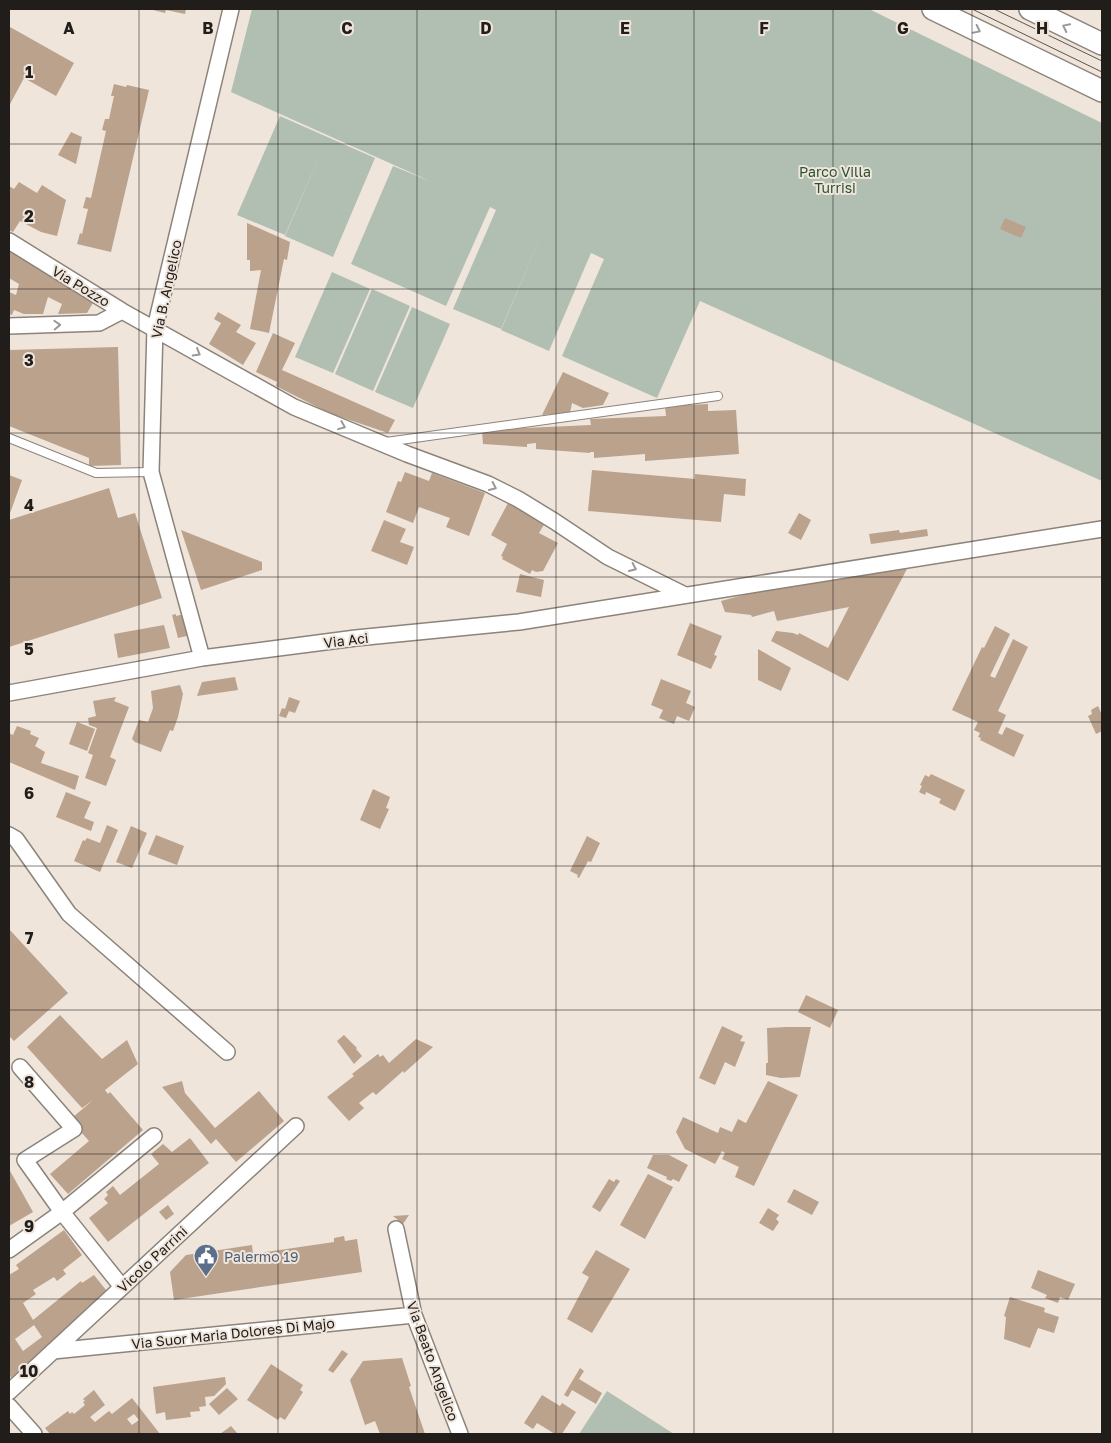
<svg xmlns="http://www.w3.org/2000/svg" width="1111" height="1443" font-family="'Golos Text',sans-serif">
<rect width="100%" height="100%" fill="#efe5db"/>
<path fill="#b0bfb2" d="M252,9H869L1102,123V481L700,301L657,398L562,356L604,259L591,253L549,351L501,330L543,231L501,329L453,309L496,210L490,207L446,306L351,264L393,166L432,182L231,92Z
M280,116L375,158L333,257L285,236L322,150L285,235L237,215Z
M332,272L370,289L333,373L295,357Z
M372,289L410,306L373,391L335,374Z
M412,307L450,324L413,408L375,392Z
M607,1391L674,1434H579Z"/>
<path fill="#baa28d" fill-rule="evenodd" d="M149,9H186L185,14L166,10L165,13Z
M10,27L74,63L56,96L24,78L9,106Z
M114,84L126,87L127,85L149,90L111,252L77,244L80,233L82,234L88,209L83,208L86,197L91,198L106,131L102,130L105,119H109L114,96H111Z
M71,132L82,137L76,164L58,155Z
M19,182L37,193L42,185L66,200L57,236L41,232L20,221L13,232L9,230V186L14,189Z
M1005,218L1026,227L1021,238L1000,229Z
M247,223L290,242L287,260L284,259L269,333L250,329L261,270L250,271V260H247Z
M9,250L94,301L87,313L58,314L62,304L48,297L43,314H24L14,310L12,315L9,314V292L16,295L19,284L9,278Z
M218,312L241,325L236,332L256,343L243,365L209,344L221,323L214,319Z
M273,333L295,343L282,370L395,420L388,433L329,413L276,386L277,382L256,372Z
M118,347L121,465L89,466V458L9,426V350Z
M563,372L609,393L603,405L583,408L572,403L570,413L542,415Z
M708,404V411L736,410L739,454L645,461V454L594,458V452H590V453L536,449V443L527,444V447L483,444L482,430L591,425L590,419L666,416L665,406Z
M592,470L695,479V474L746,479L745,496L724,494L721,522L588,511Z
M405,472L429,481L432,473L485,493L469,536L446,527L450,518L419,507L413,523L386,512L398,481L401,482Z
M9,475L22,480L9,516Z
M109,488L118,518L135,513L162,598L9,647V520Z
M508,503L545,523L539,533L558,543L543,571L536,572L532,570L530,574L502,559L503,557L501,556L507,544L491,535Z
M799,513L811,520L801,540L788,533Z
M384,520L406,529L400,542L414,547L407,565L371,551Z
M927,529L928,536L871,544L869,534L899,530L900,533Z
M181,530L262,562V570L201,590Z
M908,567L848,681L771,641L776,631L793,633L798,635L799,633L828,648L849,607L777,621L774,611L752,617L751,615L725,612L721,601L747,594Z
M520,574L544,580L541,597L516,592Z
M176,614V616L184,614L191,635L178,638L172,615Z
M690,623L722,636L714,655L717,656L711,669L677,655Z
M164,625L170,648L118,658L114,634Z
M995,626L1010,634L990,676L995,678L1013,639L1028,647L998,711L1006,715L998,733L1002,735L1006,727L1024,735L1014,757L980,740L981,738L978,737L980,733L974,730L978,722L952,710L982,647L984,648Z
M758,649L791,668L781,691L758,680Z
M235,677L238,690L197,696L202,682Z
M661,679L691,691L686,703L695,707L689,721L677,716L674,724L659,718L663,710L651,705Z
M180,685L183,694L178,717L173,731L170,730L161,752L135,742L132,739L139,720L148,722L153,708L151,691Z
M116,697L114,701L129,707L110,757L116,760L106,786L85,778L93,755L88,753L97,728L89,725L88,718L96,716L93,701Z
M289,697L300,701L295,713L289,711L286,718L279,716L282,708L285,709Z
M1098,706L1102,715V731L1096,734L1088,716L1092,714L1091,710Z
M77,722L95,729L87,751L69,744Z
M17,726L31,731L30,734L39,738L35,746L45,752L41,763L79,776L75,790L9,762V733L13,735Z
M931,774L965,790L955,811L939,803L941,799L926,792L925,795L919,792L922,786L920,785L925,775L929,777Z
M373,789L390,797L386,808L389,809L380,829L360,820Z
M66,792L91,802L84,818L94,822L91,831L56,817Z
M107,825L118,830L100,872L74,861L83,840L85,841L87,838L100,843Z
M131,826L147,833L132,868L116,862Z
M156,835L184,846L177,865L148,854Z
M587,836L600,843L591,862L588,861L579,878L577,877L578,875L570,871Z
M9,929L68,993L14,1041L9,1036Z
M806,995L838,1010L830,1028L798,1012Z
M60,1015L102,1059L127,1040L138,1064L105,1090L108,1094L110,1092L143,1130L68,1194L50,1174L89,1141L72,1122V1118L93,1100L82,1108L27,1047Z
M722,1026L743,1036L740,1041L745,1042L735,1067L725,1062L715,1085L699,1078Z
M787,1027H811L800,1077L781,1078L766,1075V1063H768L767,1028Z
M344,1035L357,1048L356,1049L362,1056L354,1064L337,1041Z
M416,1039L433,1047L404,1073L403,1071L376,1095L373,1092L359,1103L364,1108L349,1121L327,1097L354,1076L352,1074L378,1054L380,1057L383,1055L389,1063Z
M182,1081L185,1093L215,1128L259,1091L284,1121L236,1162L216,1139L211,1144L162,1087Z
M768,1081L798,1095L754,1186L735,1177L739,1167L722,1159L725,1153L722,1151L715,1164L685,1149L676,1132L683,1117L718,1133L720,1127L732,1132L738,1119L746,1123Z
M190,1138L209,1163L108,1242L89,1218L108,1203L104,1199L108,1195L106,1192L113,1186L120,1195L159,1164L151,1154L163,1144L172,1152Z
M653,1155H669L688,1165L679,1182L673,1179L671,1181L666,1179L667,1177L647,1168Z
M9,1169L33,1212L9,1226Z
M648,1174L673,1187L645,1239L620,1225Z
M609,1179L614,1182L616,1179L620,1181L600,1212L592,1207Z
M794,1189L819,1202L812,1215L787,1202Z
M168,1205L174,1214L166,1220L159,1212Z
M768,1208L779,1215L776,1219L779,1222L773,1231L759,1223Z
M409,1215L403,1224L393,1216Z
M64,1230L82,1255L63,1270L66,1274L57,1281L54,1277L33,1290L36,1294L23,1303L33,1320L81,1281L82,1283L94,1275L110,1295L11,1378L9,1374V1275L19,1269L16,1265ZM34,1325L42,1337L23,1351L15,1339Z
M344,1236L345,1241L357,1239L362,1272L174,1300L170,1272L186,1255L252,1245L253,1254L334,1242V1238Z
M596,1250L630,1269L592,1333L567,1319L589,1277L582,1273Z
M1038,1270L1075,1284L1068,1300L1060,1297L1058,1303L1045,1298L1047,1295L1031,1288Z
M1010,1297L1045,1308L1044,1312L1059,1317L1054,1333L1038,1328L1030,1348L1004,1339L1006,1317L1004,1316Z
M342,1350L348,1354L333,1373L328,1370Z
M402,1358L411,1386L409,1387L425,1434H380L375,1421L365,1425L350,1380L363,1361Z
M271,1364L303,1385L300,1390L303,1392L285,1420L280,1417L278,1420L247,1400Z
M580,1368L584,1371L579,1379L602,1393L596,1404L572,1390L568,1397L564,1395Z
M225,1377L226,1384L214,1396L205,1397L206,1406L199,1407L200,1411L190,1412L191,1417L166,1420L165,1412L156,1414L153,1387Z
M227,1388L238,1399L219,1415L209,1404Z
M94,1390L105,1405L90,1417L95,1422L109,1411L112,1414L132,1398L160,1434H50L45,1428L68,1411L70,1414L72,1412L74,1414L85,1405L83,1402L85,1401L83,1399ZM134,1414L139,1420L132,1425L127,1419Z
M542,1395L560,1406L562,1403L576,1412L562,1434H555L537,1423L533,1429L524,1423Z
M231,1426L238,1434H220Z"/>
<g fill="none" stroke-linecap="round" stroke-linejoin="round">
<defs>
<path id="lane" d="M9,438L96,473L151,472
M386,442L718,396"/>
<path id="street" d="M9,241L122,311L294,407L407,454L488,484L518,499L554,521L608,557L685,595
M9,326L99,323L122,311
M202,658L151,472L155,328L231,9
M9,693L202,658L356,638L519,622L1102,529
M9,835L16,839L69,914L227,1052
M20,1067L74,1129L25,1160L62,1212L122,1287
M396,1229L414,1315L460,1434
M9,1250L62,1212L154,1136
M53,1351L414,1315
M9,1392L296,1126
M9,1406L34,1434"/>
<path id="secondary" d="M933,9L1102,91
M1030,9L1102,44"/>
</defs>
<use href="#lane" stroke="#8c837a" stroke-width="10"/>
<use href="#street" stroke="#8c837a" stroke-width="18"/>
<use href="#secondary" stroke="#8c837a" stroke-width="24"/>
<use href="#lane" stroke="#fff" stroke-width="8"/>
<use href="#street" stroke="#fff" stroke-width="15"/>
<use href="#secondary" stroke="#fff" stroke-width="21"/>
<path stroke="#5b5651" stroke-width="1" d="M972,9L1102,72
M994,9L1102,61"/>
</g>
<defs><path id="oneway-chevron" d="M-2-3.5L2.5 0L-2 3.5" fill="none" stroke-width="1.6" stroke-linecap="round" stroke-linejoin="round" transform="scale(1.25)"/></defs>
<g stroke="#9b9998">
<use href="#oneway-chevron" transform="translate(1066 27) rotate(-154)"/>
<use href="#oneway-chevron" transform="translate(977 30) rotate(26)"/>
<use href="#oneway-chevron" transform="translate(57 325) rotate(-2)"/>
<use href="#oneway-chevron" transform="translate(197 353) rotate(30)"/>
<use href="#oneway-chevron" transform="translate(342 426) rotate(22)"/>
<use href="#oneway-chevron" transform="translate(493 487) rotate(25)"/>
<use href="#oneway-chevron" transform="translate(633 568) rotate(25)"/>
</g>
<path fill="none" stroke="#211d1a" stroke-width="1" stroke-opacity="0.55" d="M139,9V1434M278,9V1434M417,9V1434M556,9V1434M694,9V1434M833,9V1434M972,9V1434M9,144H1102M9,289H1102M9,433H1102M9,577H1102M9,722H1102M9,866H1102M9,1010H1102M9,1154H1102M9,1299H1102"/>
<defs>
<symbol id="civic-pin" viewBox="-11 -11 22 30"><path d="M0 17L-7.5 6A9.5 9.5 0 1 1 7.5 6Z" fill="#5c6f8a" stroke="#efe5db"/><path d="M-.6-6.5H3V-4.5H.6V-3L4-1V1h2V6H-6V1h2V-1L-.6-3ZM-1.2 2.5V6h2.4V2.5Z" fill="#fff"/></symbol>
</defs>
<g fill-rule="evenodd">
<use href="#civic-pin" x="192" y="1242" width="28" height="38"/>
</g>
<g text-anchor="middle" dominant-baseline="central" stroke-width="4" stroke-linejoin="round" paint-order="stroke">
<g font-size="14" fill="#295130" stroke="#efe5db">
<text x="835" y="171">Parco Villa<tspan x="835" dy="16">Turrisi</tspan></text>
</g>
<g font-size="14" fill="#211d1a" stroke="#efe5db">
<text transform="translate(81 286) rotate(31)">Via Pozzo</text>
<text transform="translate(166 289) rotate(-78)">Via B. Angelico</text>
<text transform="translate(346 640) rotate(-7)">Via Aci</text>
<text transform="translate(152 1259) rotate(-43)">Vicolo Parrini</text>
<text transform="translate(233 1333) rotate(-6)">Via Suor Maria Dolores Di Majo</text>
<text transform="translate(433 1361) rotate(70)">Via Beato Angelico</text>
</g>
<g font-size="14" fill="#4e5e75" stroke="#efe5db" text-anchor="start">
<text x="224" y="1256">Palermo 19</text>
</g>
</g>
<g font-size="16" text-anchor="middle" font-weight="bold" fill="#211d1a" stroke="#efe5db" stroke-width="4" stroke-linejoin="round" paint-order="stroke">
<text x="69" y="34">A</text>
<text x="208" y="34">B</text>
<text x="347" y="34">C</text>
<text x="486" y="34">D</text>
<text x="625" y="34">E</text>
<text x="764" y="34">F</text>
<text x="903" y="34">G</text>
<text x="1042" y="34">H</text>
<text x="29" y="78">1</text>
<text x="29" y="222">2</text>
<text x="29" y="366">3</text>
<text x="29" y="511">4</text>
<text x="29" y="655">5</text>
<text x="29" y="799">6</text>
<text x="29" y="944">7</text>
<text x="29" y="1088">8</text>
<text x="29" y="1232">9</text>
<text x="29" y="1377">10</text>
</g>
<rect width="1111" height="1443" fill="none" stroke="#211d1a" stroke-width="20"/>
</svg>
